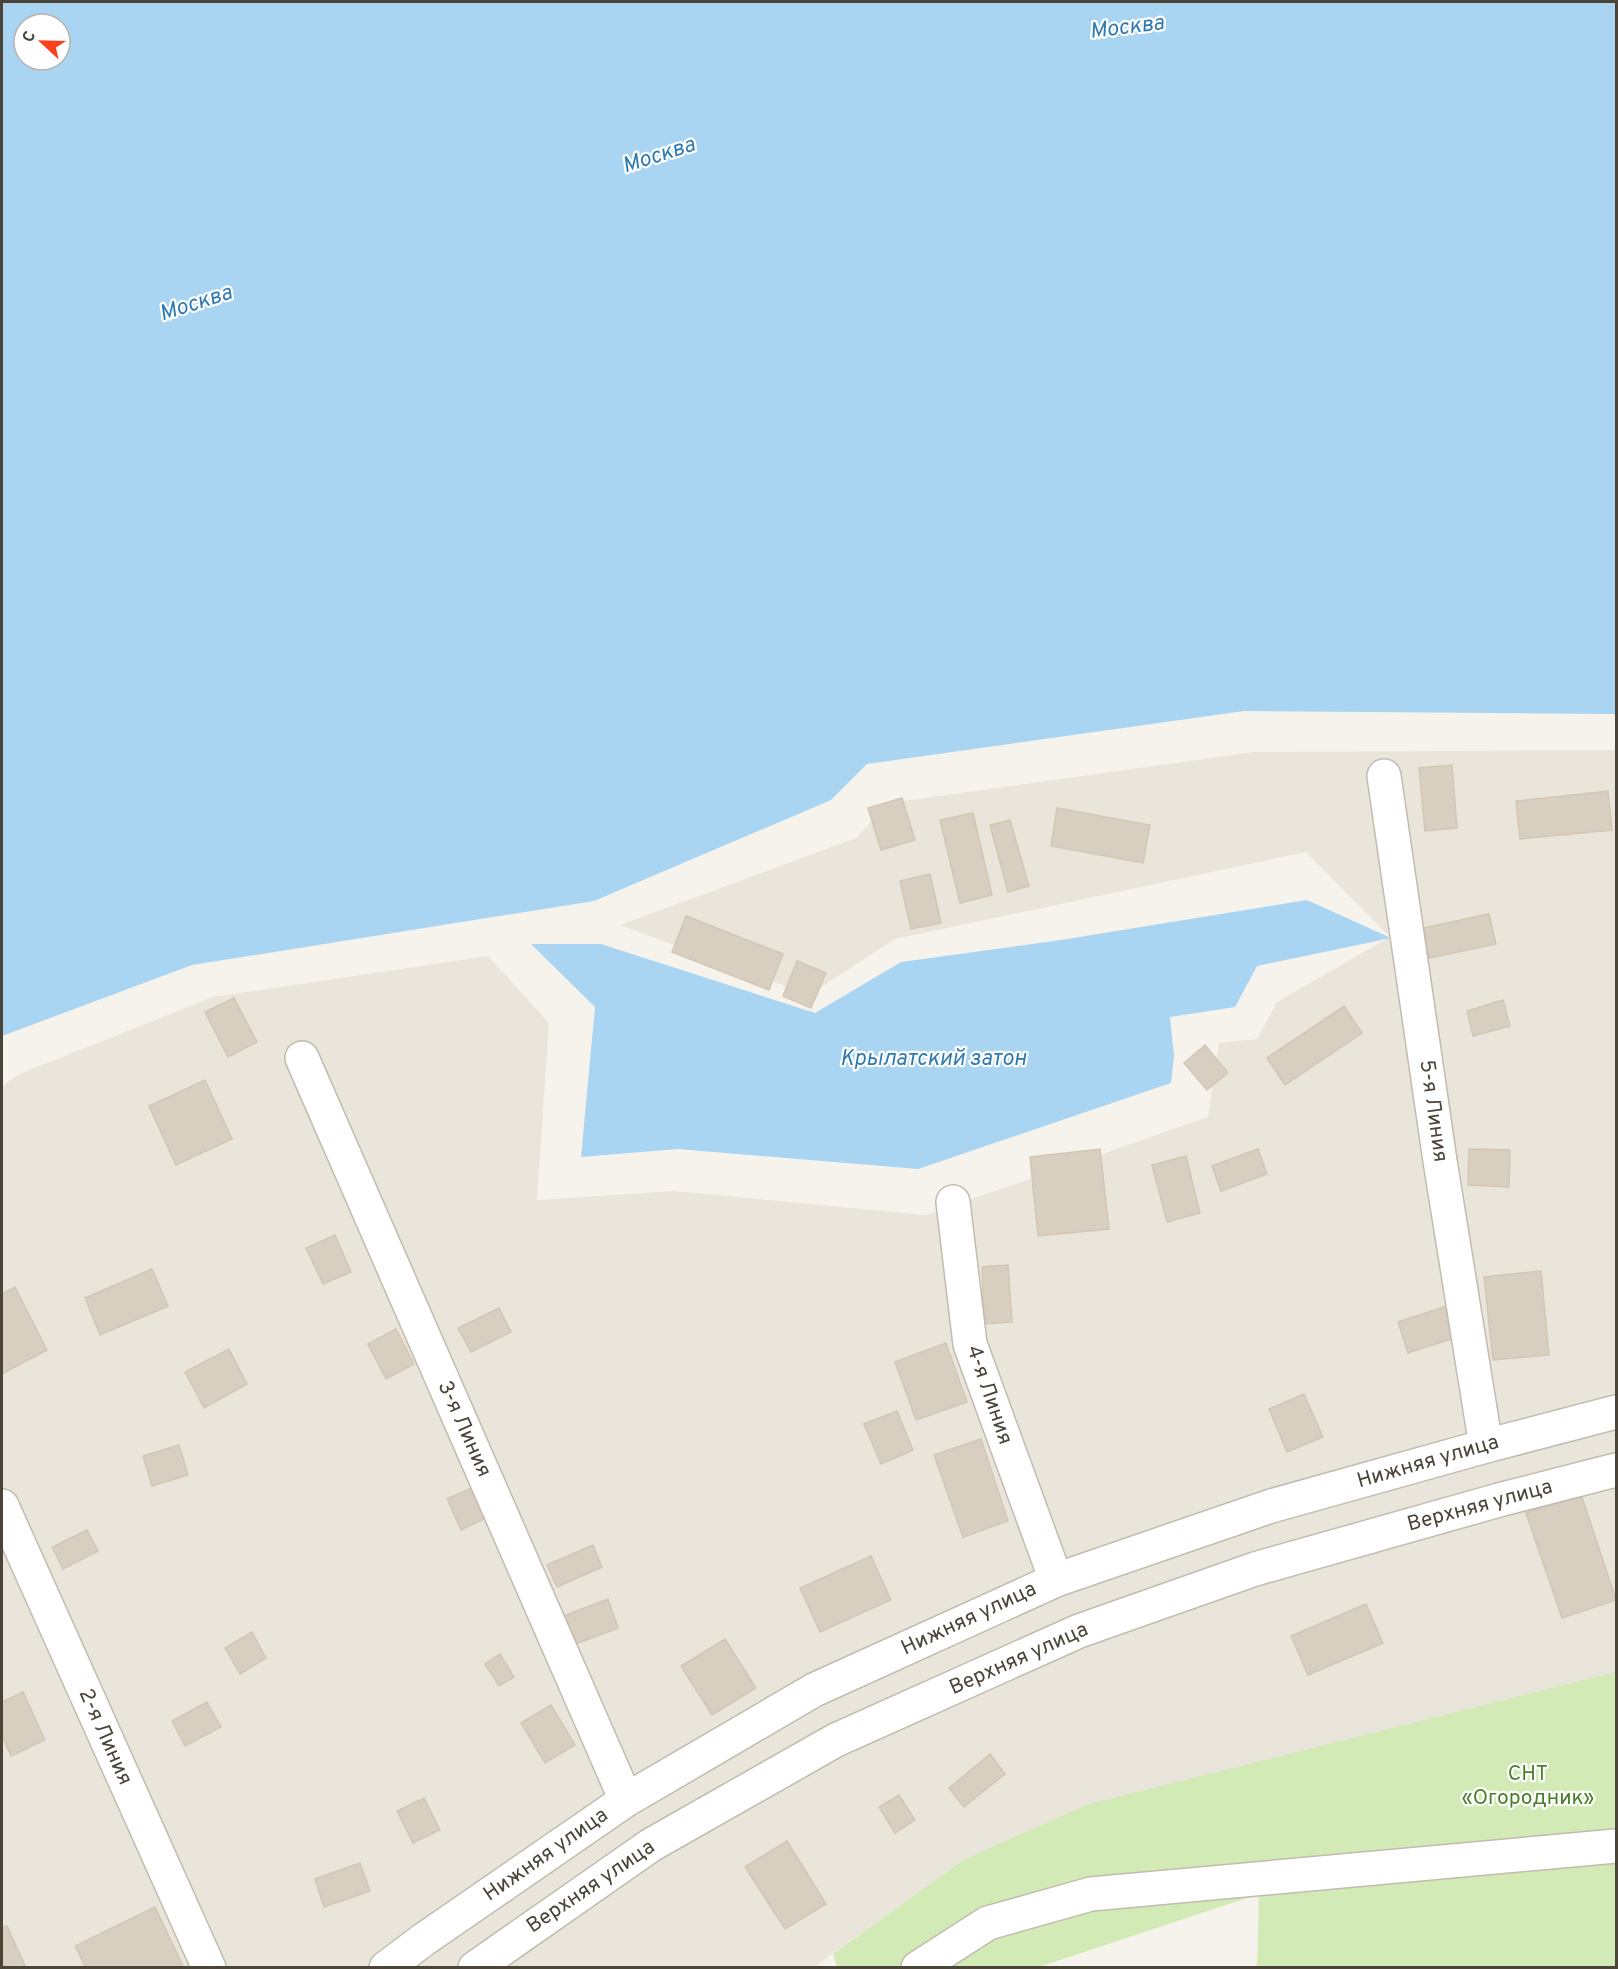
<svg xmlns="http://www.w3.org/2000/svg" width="1618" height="1969" font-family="Overpass,sans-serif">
<rect width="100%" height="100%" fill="#f6f3ec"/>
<path fill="#eae5da" d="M1616,750V1693L963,1860L814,1967L2,1968V1087L17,1075L213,997L488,956L549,1023L537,1200L674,1191L926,1215L1208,1117L1219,1043L1257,1039L1277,1002L1390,937L1306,852L895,939L809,995L620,925L856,838L889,803L1254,752Z"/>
<path fill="#d2eab5" d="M1616,1672V1967H1257L1259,1894L1039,1967H837L833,1954L963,1860L1089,1804Z"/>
<path fill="#a9d4f2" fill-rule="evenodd" d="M2,2H1616V714L1244,711L867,764L831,800L594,901L192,965L2,1036ZM24,24H60V60H24Z
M1307,900L1391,938L1257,966L1235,1007L1170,1017L1174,1056L1171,1083L918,1169L678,1149L581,1157L595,1007L531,944H601L815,1013L901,962L1061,940Z"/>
<path fill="#d8cfc1" stroke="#d3c7b4" stroke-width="1.5" d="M1452,765L1457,828L1425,831L1419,768Z
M1608,791L1612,830L1520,839L1516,801Z
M902,798L915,840L881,850L868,808Z
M1057,808L1150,825L1143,863L1051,846Z
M973,813L992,895L960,903L940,820Z
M1010,820L1029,886L1008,892L990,825Z
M930,874L941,923L911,929L900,881Z
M1489,914L1496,944L1429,958L1423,928Z
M686,916L783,954L769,990L672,952Z
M797,961L826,973L811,1008L783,996Z
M234,998L257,1042L228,1057L205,1012Z
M1503,1000L1510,1026L1473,1036L1467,1011Z
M1344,1006L1362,1033L1285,1085L1267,1058Z
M1205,1045L1228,1073L1207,1090L1184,1063Z
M205,1080L232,1139L176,1165L149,1106Z
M1100,1149L1109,1229L1038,1236L1030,1157Z
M1258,1149L1267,1174L1221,1191L1212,1166Z
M1469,1149L1510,1150L1509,1187L1468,1185Z
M1186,1156L1200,1213L1167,1222L1152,1165Z
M335,1235L351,1272L323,1284L306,1248Z
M1008,1265L1012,1322L984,1324L982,1267Z
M152,1269L168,1306L100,1335L85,1298Z
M1541,1271L1549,1355L1493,1360L1484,1277Z
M15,1287L47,1350L2,1374V1294Z
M1447,1306L1457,1337L1408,1353L1398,1322Z
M499,1308L511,1332L471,1352L458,1328Z
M396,1329L414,1364L386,1379L368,1344Z
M946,1343L967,1402L916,1420L895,1362Z
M229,1349L247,1384L204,1408L185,1372Z
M1304,1394L1323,1437L1287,1452L1269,1409Z
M897,1411L913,1450L881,1464L864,1424Z
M981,1439L1008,1521L963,1537L934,1455Z
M179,1445L188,1475L152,1486L143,1456Z
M472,1488L486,1518L461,1530L447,1499Z
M1581,1494L1616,1600L1562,1618L1526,1513Z
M87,1530L98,1551L63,1569L52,1547Z
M593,1545L602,1567L557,1587L547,1565Z
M871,1556L891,1600L820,1632L800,1588Z
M608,1599L618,1628L573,1645L561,1617Z
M1366,1604L1383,1643L1308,1675L1291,1636Z
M252,1632L266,1658L240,1674L225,1648Z
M725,1639L756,1688L712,1715L681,1666Z
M500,1654L514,1677L499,1686L485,1664Z
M23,1692L45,1740L11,1756L2,1736V1702Z
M207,1702L221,1727L185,1746L172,1721Z
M551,1705L575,1745L545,1763L521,1723Z
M990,1754L1005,1774L964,1807L949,1788Z
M899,1795L915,1820L895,1833L879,1807Z
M424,1798L440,1830L413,1843L397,1811Z
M787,1841L826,1904L785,1929L745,1867Z
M360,1863L370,1891L324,1907L315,1879Z
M155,1907L184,1968H86L75,1946Z
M7,1926L26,1968H2V1928Z"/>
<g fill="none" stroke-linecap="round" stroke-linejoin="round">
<defs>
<path id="minor" d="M1384,776L1440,1161L1486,1446
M302,1058L626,1800
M953,1202L970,1344L1056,1580
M2,1506L209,1968
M386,1968L423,1940L626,1800L814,1690L1056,1580L1271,1506L1486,1446L1616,1412
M475,1968L651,1845L836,1740L1079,1631L1255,1569L1499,1500L1616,1470
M918,1968L988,1923L1091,1894L1616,1846"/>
</defs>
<use href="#minor" stroke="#c2bbae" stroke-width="36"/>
<use href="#minor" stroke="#fff" stroke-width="33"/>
</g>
<g text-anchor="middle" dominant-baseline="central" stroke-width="4.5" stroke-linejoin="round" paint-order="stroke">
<g font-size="21" fill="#4b4439" stroke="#fff">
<text transform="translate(1433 1111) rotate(82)">5-я Линия</text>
<text transform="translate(989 1395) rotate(71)">4-я Линия</text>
<text transform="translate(464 1429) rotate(66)">3-я Линия</text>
<text transform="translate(1428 1462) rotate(-16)">Нижняя улица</text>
<text transform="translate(1480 1506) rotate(-15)">Верхняя улица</text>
<text transform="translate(969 1619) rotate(-25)">Нижняя улица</text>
<text transform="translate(1019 1659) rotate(-24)">Верхняя улица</text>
<text transform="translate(105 1737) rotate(66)">2-я Линия</text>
<text transform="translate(546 1855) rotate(-35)">Нижняя улица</text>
<text transform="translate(591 1887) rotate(-34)">Верхняя улица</text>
</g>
<g font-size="21" fill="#4a7f2a" stroke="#fff">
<text x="1528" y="1774">СНТ<tspan x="1528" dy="24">«Огородник»</tspan></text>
</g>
<g font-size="22" font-style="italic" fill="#2e7ab2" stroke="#fff">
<text transform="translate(1127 28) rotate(-7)">Москва</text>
<text transform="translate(659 156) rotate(-18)">Москва</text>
<text transform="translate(196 304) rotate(-18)">Москва</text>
<text x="933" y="1059">Крылатский затон</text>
</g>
</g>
<rect width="1618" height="1969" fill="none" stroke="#4b4439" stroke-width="6"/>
<g transform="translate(42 42) rotate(292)"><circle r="28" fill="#ffffff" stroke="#b7b4b0" stroke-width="1.5"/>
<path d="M0-4.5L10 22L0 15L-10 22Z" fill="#fc3f1d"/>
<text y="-9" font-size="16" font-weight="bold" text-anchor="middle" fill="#4b4439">С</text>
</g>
</svg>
